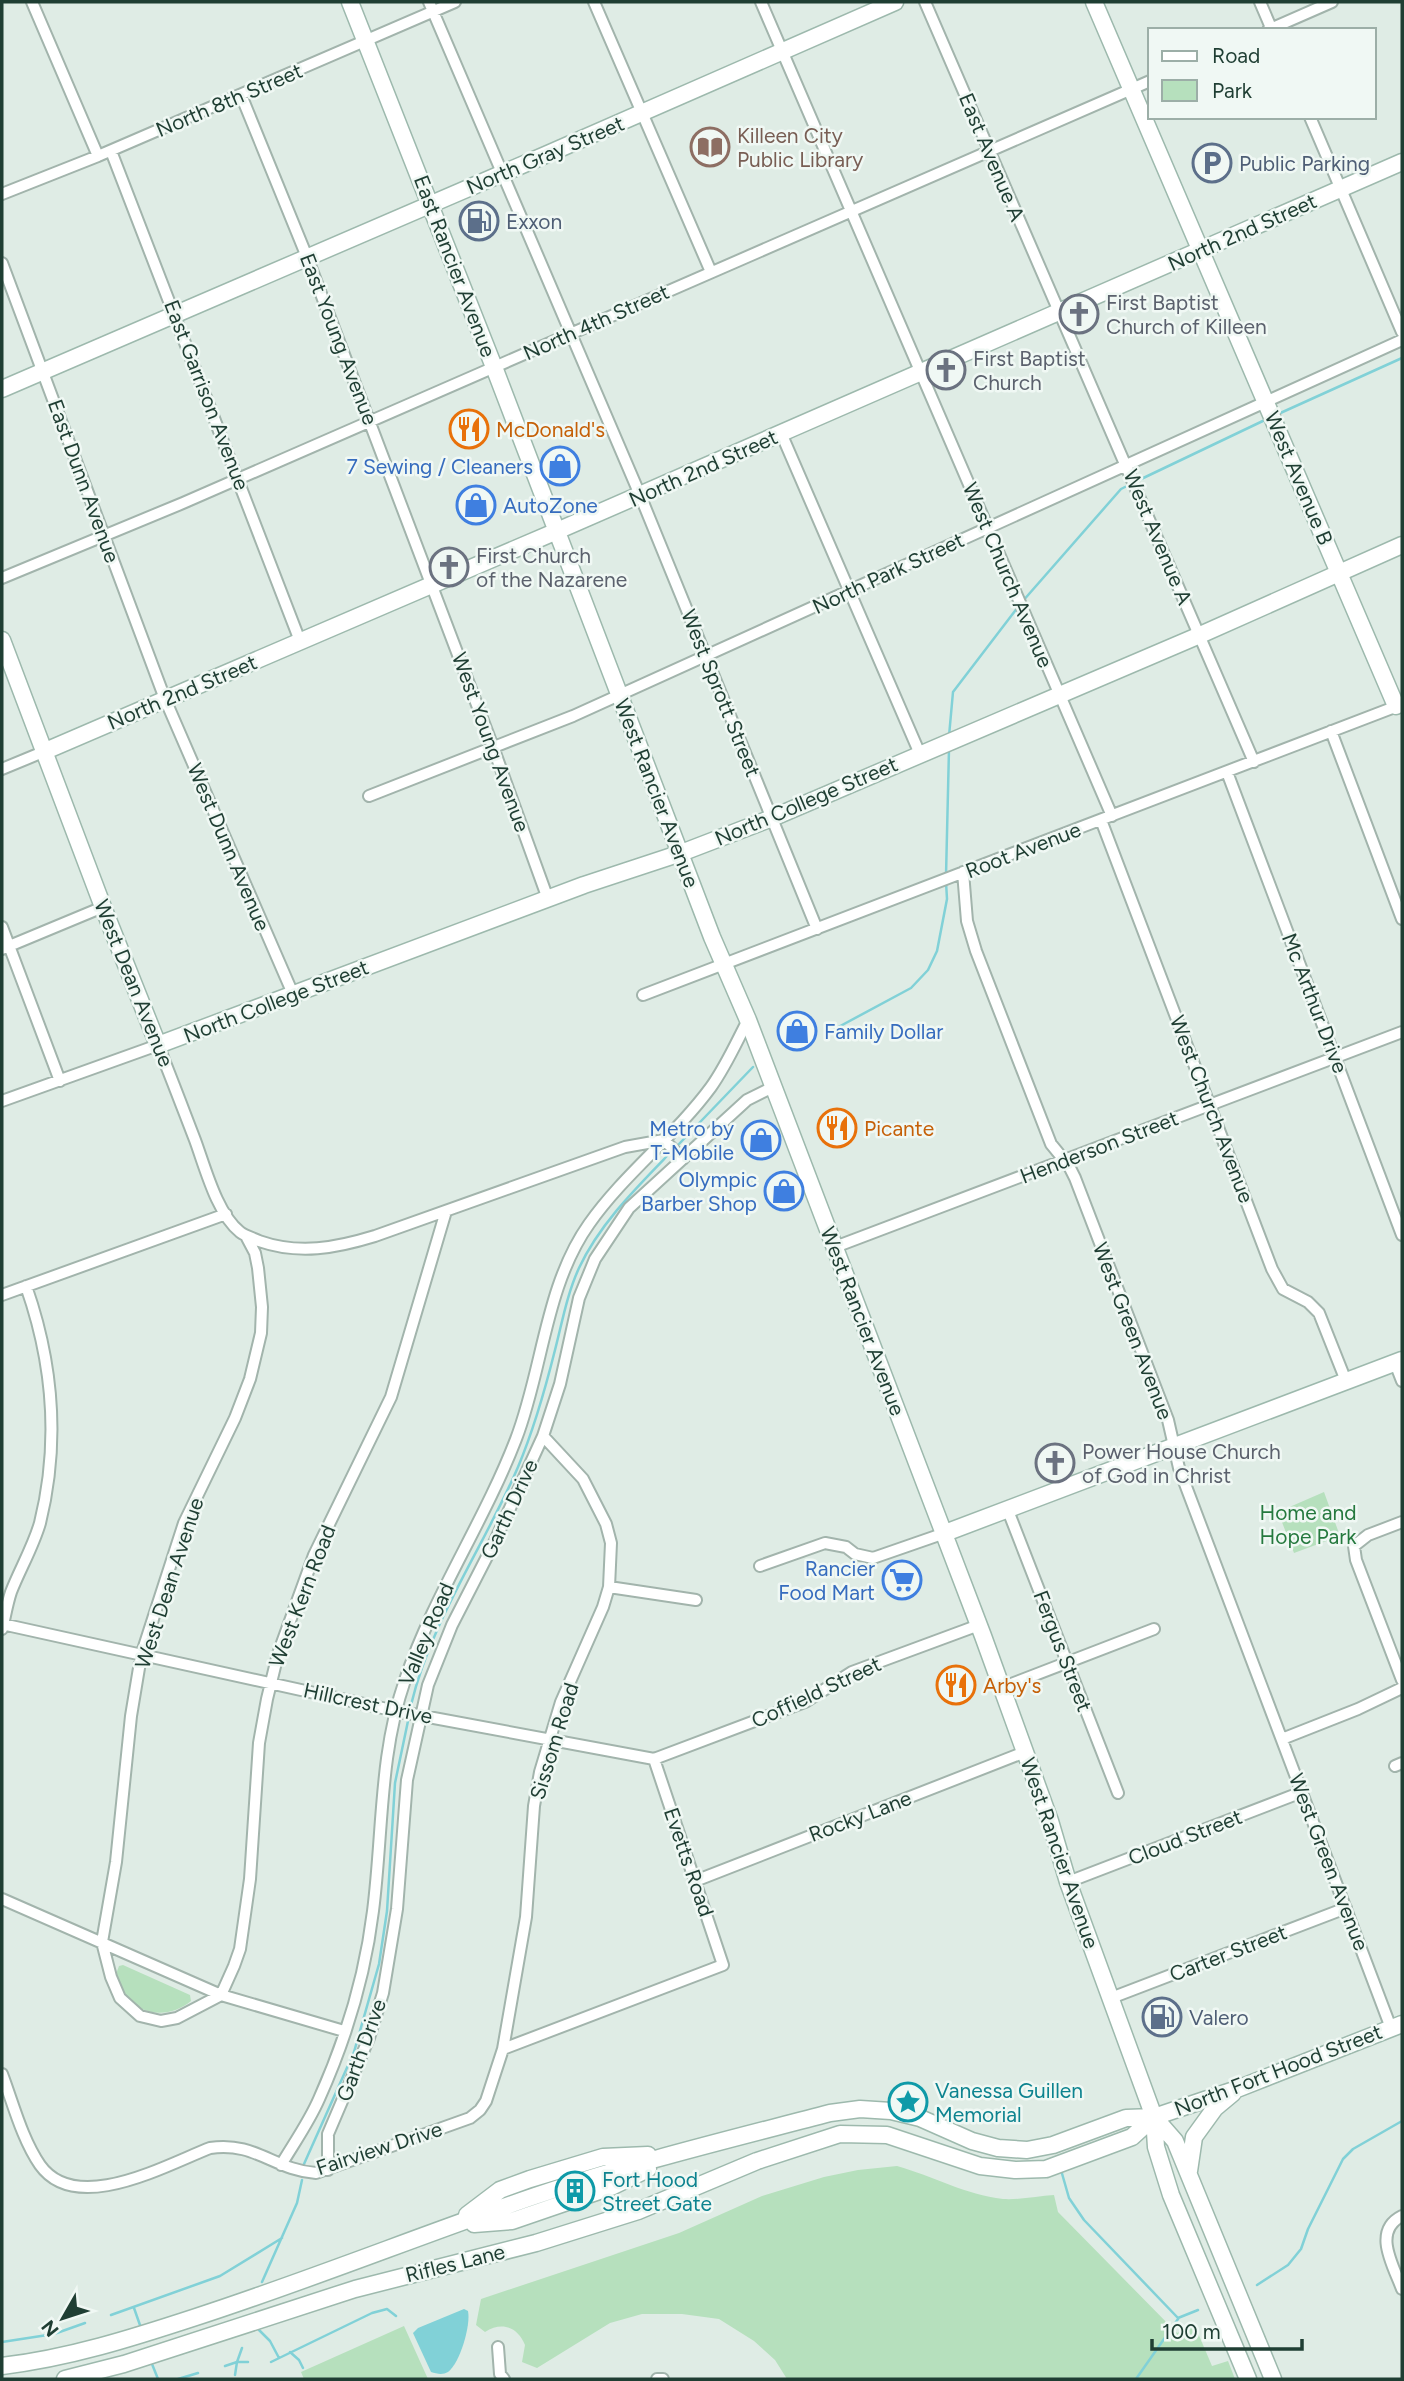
<svg xmlns="http://www.w3.org/2000/svg" width="1404" height="2381" font-family="Figtree,sans-serif">
<rect width="100%" height="100%" fill="#dfece5"/>
<path fill="#b6e0bd" d="M1324,1492L1340,1536L1294,1553L1278,1512Z
M123,1965L190,1995L191,2001C171,2018 141,2017 125,1995C120,1989 119,1981 116,1974L119,1966Z
M897,2166C933,2176 966,2195 1003,2199C1020,2200 1038,2196 1054,2195L1058,2212L1177,2333L1195,2326L1212,2366L1228,2361L1235,2379H787L775,2360L754,2341L719,2319L682,2314H642L610,2323L537,2368L522,2362L525,2345C518,2327 502,2321 485,2332L476,2325L481,2299L679,2233L762,2196L824,2177L858,2170Z
M404,2326L428,2379H304L301,2372Z"/>
<path fill="#81d1d7" d="M464,2309L468,2311C471,2325 460,2363 448,2372C443,2375 437,2374 431,2372L413,2333L418,2328Z"/>
<g fill="none" stroke-linecap="round" stroke-linejoin="round">
<path stroke="#81d1d7" stroke-width="2.5" d="M1276,415L1402,358
M1137,481L1267,419
M1022,602L1121,489L1131,484
M949,736L953,692L1018,607
M946,876L949,749
M831,1031L911,988L928,970L937,951L947,899L946,882
M679,1144L753,1067
M411,1705C431,1620 484,1547 518,1467C534,1429 545,1390 555,1350C562,1323 567,1294 579,1268C599,1225 635,1189 668,1155
M304,2164L354,2052L379,1964L387,1911L395,1783L408,1721
M1061,2170L1069,2198L1084,2220L1178,2318L1198,2310
M262,2282L297,2203L302,2180
M1257,2285L1288,2265L1301,2249L1308,2229L1343,2159L1353,2149L1402,2121
M134,2308L141,2328
M111,2315L220,2276L282,2238
M259,2330L270,2341L279,2358
M2,2342L54,2334L85,2323
M290,2352L299,2360L303,2368
M271,2362L372,2313L387,2309L396,2316
M152,2364L158,2379
M225,2366L237,2362L242,2348
M235,2375L237,2362H248
M178,2379L198,2373
M1136,2379L1178,2319"/>
<defs>
<path id="street" d="M32,2L98,156
M429,2L640,495L817,929
M594,2L711,272
M761,2L1112,816
M925,2L1254,762
M1260,2L1272,30
M1268,30L1332,2
M241,95L307,257L493,747L548,899
M1310,117L1402,332
M111,151L300,641
M2,194L98,156L455,2
M2,263L165,699L293,994
M781,433L920,754
M2,578L183,503L1150,81
M1331,731L1402,919
M2,769L43,752
M1227,772L1402,1235
M369,796L573,716L1402,340
M1101,820L1272,1269L1283,1289L1308,1302L1319,1313L1346,1381
M963,872L967,921L976,951L1051,1144L1069,1166L1075,1178L1168,1420L1179,1468L1391,2028
M2,927L60,1081
M2,949L103,907
M643,995L1400,705
M2,1101L158,1045C171,1077 183,1109 195,1140C205,1167 217,1214 240,1232C245,1236 253,1238 259,1241C299,1255 336,1248 375,1236L625,1147L664,1140L683,1159
M246,1236L255,1253L258,1268L262,1307L261,1333L250,1379L235,1418L184,1523L141,1656L131,1716L116,1862L102,1942L111,1977L120,1998L140,2016L161,2021L177,2018L221,1995L234,1966L240,1949L250,1879L259,1743L267,1699L278,1654L314,1555L391,1397L446,1211
M835,1247L1402,1032
M2,1295L226,1214
M1395,1363L1402,1381
M1007,1508L1118,1793
M1402,1522L1368,1535L1354,1546L1356,1560L1402,1680
M760,1566L825,1543L846,1547L855,1554L873,1558L945,1533
M609,1587L696,1600
M2,1624L396,1711L654,1759
M2,1629C5,1617 7,1604 11,1592C20,1569 33,1547 40,1523C60,1442 53,1363 26,1286
M1001,1688L1154,1629
M1282,1739L1358,1709L1402,1688
M654,1759L805,1702L852,1672L979,1625
M1395,1766L1402,1763
M695,1881L1025,1752
M1068,1882L1302,1792
M2,1899L221,1995L344,2031
M1111,1998L1346,1908
M503,2049L723,1965L654,1759
M2,2074C13,2103 22,2139 40,2165C76,2216 166,2165 210,2148C255,2141 274,2170 316,2173L470,2118L480,2110L486,2101L503,2049L526,1917L534,1806L540,1772L561,1702L603,1607L609,1587L611,1543L606,1524L583,1479L543,1436
M281,2165C294,2143 309,2122 319,2099C346,2039 365,1976 373,1911C383,1833 379,1755 405,1680C434,1595 484,1522 516,1439C543,1369 545,1286 589,1224C624,1174 675,1136 711,1087C726,1066 736,1043 748,1020
M328,2170V2134L369,2038L383,1993L397,1909L407,1780L428,1685L452,1625L494,1543L543,1436L560,1384L579,1298L595,1259L629,1208L747,1100L773,1087
M1402,2216C1372,2231 1393,2265 1402,2289
M498,2347L500,2374L504,2379
M657,2379H663"/>
<path id="secondary" d="M350,2L494,367L712,937L748,1020L983,1636L1050,1821L1068,1882L1154,2117L1156,2147L1171,2195L1248,2379
M1094,2L1396,706
M2,389L543,156L895,2
M2,640L103,907L158,1045L584,885L681,853L772,818L1200,635L1402,545
M43,752L557,531L1402,162
M945,1533L1402,1360
M1154,2117L1175,2141L1273,2379
M1189,2171L1194,2137L1215,2108L1233,2093
M467,2215L500,2190L530,2179L603,2157L648,2155
M474,2224L512,2221L611,2187L648,2169
M2,2366C69,2358 132,2338 196,2317C310,2280 421,2235 535,2196C631,2163 731,2139 830,2113L860,2109L891,2111L920,2118L972,2141L998,2148L1027,2150L1053,2145L1126,2118L1154,2117L1237,2089L1402,2024
M65,2379L124,2364L355,2289L536,2243L638,2211L757,2161L840,2134L887,2135L980,2166L1015,2170L1046,2169L1132,2137L1154,2117"/>
</defs>
<use href="#street" stroke="#a2b4ac" stroke-width="14"/>
<use href="#secondary" stroke="#9db9ad" stroke-width="19"/>
<use href="#street" stroke="#fff" stroke-width="10"/>
<use href="#secondary" stroke="#fff" stroke-width="16"/>
</g>
<defs>
<symbol id="library-ring" viewBox="-11 -11 22 22"><circle r="9.5" fill="#f0f8f4" stroke="#8d6e63" stroke-width="1.5"/><path d="M-6-4Q-3-5.5-.7-3.5V5Q-3 3-6 4ZM6-4Q3-5.5 .7-3.5V5Q3 3 6 4Z" fill="#8d6e63"/></symbol>
<symbol id="parking-ring" viewBox="-11 -11 22 22"><circle r="9.5" fill="#f0f8f4" stroke="#5c6f8a" stroke-width="1.5"/><path d="M-3.5-5.5H1a3.5 3.5 0 0 1 0 7H-1V5.5H-3.5ZM-1-3.4V-.6H.8a1.4 1.4 0 0 0 0-2.8Z" fill="#5c6f8a"/></symbol>
<symbol id="fuel-ring" viewBox="-11 -11 22 22"><circle r="9.5" fill="#f0f8f4" stroke="#5c6f8a" stroke-width="1.5"/><path d="M-5.5-6h7V0h2V4h1.3V-2.5L3-4.5l.8-.8L6-3V5H2.5V1h-1V6h-7ZM-4.2-4.7v3.2H.2V-4.7Z" fill="#5c6f8a"/></symbol>
<symbol id="church-ring" viewBox="-11 -11 22 22"><circle r="9.5" fill="#f0f8f4" stroke="#6b7280" stroke-width="1.5"/><path d="M-1.2-6h2.4v3.5h3.3v2.4h-3.3V6h-2.4V-.1h-3.3v-2.4h3.3Z" fill="#6b7280"/></symbol>
<symbol id="restaurant-ring" viewBox="-11 -11 22 22"><circle r="9.5" fill="#f0f8f4" stroke="#e8710a" stroke-width="1.5"/><path d="M-5-6h1v4h1v-4h1v4h1v-4h1v5L-1.5 .5V6h-2V.5L-5-1ZM5-6V6H3V1.5H1.5Q1.5-4 5-6Z" fill="#e8710a"/></symbol>
<symbol id="shop-ring" viewBox="-11 -11 22 22"><circle r="9.5" fill="#f0f8f4" stroke="#3f7fe0" stroke-width="1.5"/><path d="M-5-2.5h2.3a2.7 3.5 0 0 1 5.4 0H5L5.5 6h-11ZM-1.5-2.5h3a1.5 2.3 0 0 0-3 0Z" fill="#3f7fe0"/></symbol>
<symbol id="supermarket-ring" viewBox="-11 -11 22 22"><circle r="9.5" fill="#f0f8f4" stroke="#3f7fe0" stroke-width="1.5"/><path d="M-6-5.5h2.5l.6 2H6L4.5 2H-2.5L-4.4-4H-6ZM-1.5 3.2a1.3 1.3 0 1 0 .1 0ZM3 3.2a1.3 1.3 0 1 0 .1 0Z" fill="#3f7fe0"/></symbol>
<symbol id="sight-ring" viewBox="-11 -11 22 22"><circle r="9.5" fill="#f0f8f4" stroke="#0f9aa8" stroke-width="1.5"/><path d="M0-6L1.8-2.2L6-1.7L2.9 1.2L3.7 5.4L0 3.3L-3.7 5.4L-2.9 1.2L-6-1.7L-1.8-2.2Z" fill="#0f9aa8"/></symbol>
<symbol id="building-ring" viewBox="-11 -11 22 22"><circle r="9.5" fill="#f0f8f4" stroke="#0f9aa8" stroke-width="1.5"/><path d="M-4-6H4V6H1V3H-1V6H-4ZM-2.5-4.3h1.7v1.8h-1.7ZM.8-4.3h1.7v1.8H.8ZM-2.5-1h1.7V.8h-1.7ZM.8-1h1.7V.8H.8Z" fill="#0f9aa8"/></symbol>
</defs>
<g fill-rule="evenodd">
<use href="#library-ring" x="688" y="125" width="44" height="44"/>
<use href="#parking-ring" x="1190" y="141" width="44" height="44"/>
<use href="#fuel-ring" x="457" y="199" width="44" height="44"/>
<use href="#church-ring" x="1057" y="292" width="44" height="44"/>
<use href="#church-ring" x="924" y="348" width="44" height="44"/>
<use href="#restaurant-ring" x="447" y="407" width="44" height="44"/>
<use href="#shop-ring" x="538" y="444" width="44" height="44"/>
<use href="#shop-ring" x="454" y="483" width="44" height="44"/>
<use href="#church-ring" x="427" y="545" width="44" height="44"/>
<use href="#shop-ring" x="775" y="1009" width="44" height="44"/>
<use href="#restaurant-ring" x="815" y="1106" width="44" height="44"/>
<use href="#shop-ring" x="739" y="1118" width="44" height="44"/>
<use href="#shop-ring" x="762" y="1169" width="44" height="44"/>
<use href="#church-ring" x="1033" y="1441" width="44" height="44"/>
<use href="#supermarket-ring" x="880" y="1558" width="44" height="44"/>
<use href="#restaurant-ring" x="934" y="1663" width="44" height="44"/>
<use href="#fuel-ring" x="1140" y="1995" width="44" height="44"/>
<use href="#sight-ring" x="886" y="2080" width="44" height="44"/>
<use href="#building-ring" x="553" y="2169" width="44" height="44"/>
</g>
<g text-anchor="middle" dominant-baseline="central" stroke-width="5" stroke-linejoin="round" paint-order="stroke">
<g font-size="21" fill="#1f3e33" stroke="#f0f8f4">
<text transform="translate(229 100) rotate(-23)">North 8th Street</text>
<text transform="translate(545 155) rotate(-23)">North Gray Street</text>
<text transform="translate(992 157) rotate(67)">East Avenue A</text>
<text transform="translate(1242 232) rotate(-24)">North 2nd Street</text>
<text transform="translate(455 266) rotate(69)">East Rancier Avenue</text>
<text transform="translate(596 322) rotate(-24)">North 4th Street</text>
<text transform="translate(339 339) rotate(69)">East Young Avenue</text>
<text transform="translate(207 395) rotate(69)">East Garrison Avenue</text>
<text transform="translate(703 468) rotate(-24)">North 2nd Street</text>
<text transform="translate(1299 478) rotate(67)">West Avenue B</text>
<text transform="translate(84 481) rotate(70)">East Dunn Avenue</text>
<text transform="translate(1158 537) rotate(67)">West Avenue A</text>
<text transform="translate(888 573) rotate(-25)">North Park Street</text>
<text transform="translate(1008 575) rotate(67)">West Church Avenue</text>
<text transform="translate(182 692) rotate(-23)">North 2nd Street</text>
<text transform="translate(721 693) rotate(68)">West Sprott Street</text>
<text transform="translate(491 742) rotate(70)">West Young Avenue</text>
<text transform="translate(657 793) rotate(69)">West Rancier Avenue</text>
<text transform="translate(806 801) rotate(-23)">North College Street</text>
<text transform="translate(229 847) rotate(67)">West Dunn Avenue</text>
<text transform="translate(1023 850) rotate(-21)">Root Avenue</text>
<text transform="translate(134 983) rotate(68)">West Dean Avenue</text>
<text transform="translate(276 1001) rotate(-21)">North College Street</text>
<text transform="translate(1315 1003) rotate(69)">Mc Arthur Drive</text>
<text transform="translate(1212 1109) rotate(69)">West Church Avenue</text>
<text transform="translate(1099 1147) rotate(-21)">Henderson Street</text>
<text transform="translate(863 1321) rotate(69)">West Rancier Avenue</text>
<text transform="translate(1133 1331) rotate(69)">West Green Avenue</text>
<text transform="translate(509 1509) rotate(-65)">Garth Drive</text>
<text transform="translate(169 1583) rotate(-72)">West Dean Avenue</text>
<text transform="translate(302 1596) rotate(-69)">West Kern Road</text>
<text transform="translate(426 1634) rotate(-67)">Valley Road</text>
<text transform="translate(1063 1651) rotate(69)">Fergus Street</text>
<text transform="translate(816 1692) rotate(-25)">Coffield Street</text>
<text transform="translate(368 1703) rotate(12)">Hillcrest Drive</text>
<text transform="translate(554 1741) rotate(-73)">Sissom Road</text>
<text transform="translate(860 1816) rotate(-21)">Rocky Lane</text>
<text transform="translate(1185 1837) rotate(-21)">Cloud Street</text>
<text transform="translate(1060 1853) rotate(71)">West Rancier Avenue</text>
<text transform="translate(689 1862) rotate(71)">Evetts Road</text>
<text transform="translate(1329 1862) rotate(69)">West Green Avenue</text>
<text transform="translate(1228 1953) rotate(-21)">Carter Street</text>
<text transform="translate(361 2050) rotate(-70)">Garth Drive</text>
<text transform="translate(1278 2070) rotate(-21)">North Fort Hood Street</text>
<text transform="translate(379 2148) rotate(-18)">Fairview Drive</text>
<text transform="translate(455 2263) rotate(-14)">Rifles Lane</text>
</g>
<g font-size="21" fill="#785e54" stroke="#f0f8f4" text-anchor="start">
<text x="737" y="135">Killeen City<tspan x="737" dy="24">Public Library</tspan></text>
</g>
<g font-size="21" fill="#4e5e75" stroke="#f0f8f4" text-anchor="start">
<text x="1239" y="163">Public Parking</text>
<text x="506" y="221">Exxon</text>
<text x="1189" y="2017">Valero</text>
</g>
<g font-size="21" fill="#5b616d" stroke="#f0f8f4" text-anchor="start">
<text x="1106" y="302">First Baptist<tspan x="1106" dy="24">Church of Killeen</tspan></text>
<text x="973" y="358">First Baptist<tspan x="973" dy="24">Church</tspan></text>
<text x="476" y="555">First Church<tspan x="476" dy="24">of the Nazarene</tspan></text>
<text x="1082" y="1451">Power House Church<tspan x="1082" dy="24">of God in Christ</tspan></text>
</g>
<g font-size="21" fill="#c56008" stroke="#f0f8f4" text-anchor="start">
<text x="496" y="429">McDonald's</text>
<text x="864" y="1128">Picante</text>
<text x="983" y="1685">Arby's</text>
</g>
<g font-size="21" fill="#366cbe" stroke="#f0f8f4" text-anchor="end">
<text x="533" y="466">7 Sewing / Cleaners</text>
<text x="503" y="505" text-anchor="start">AutoZone</text>
<text x="824" y="1031" text-anchor="start">Family Dollar</text>
<text x="734" y="1128">Metro by<tspan x="734" dy="24">T-Mobile</tspan></text>
<text x="757" y="1179">Olympic<tspan x="757" dy="24">Barber Shop</tspan></text>
<text x="875" y="1568">Rancier<tspan x="875" dy="24">Food Mart</tspan></text>
</g>
<g font-size="21" fill="#25793e" stroke="#f0f8f4">
<text x="1308" y="1512">Home and<tspan x="1308" dy="24">Hope Park</tspan></text>
</g>
<g font-size="21" fill="#0d838f" stroke="#f0f8f4" text-anchor="start">
<text x="935" y="2090">Vanessa Guillen<tspan x="935" dy="24">Memorial</tspan></text>
<text x="602" y="2179">Fort Hood<tspan x="602" dy="24">Street Gate</tspan></text>
</g>
</g>
<rect width="1404" height="2381" fill="none" stroke="#1f3e33" stroke-width="7"/>
<rect x="1148" y="28" width="228" height="91" fill="#f0f8f4" stroke="#9caea7" stroke-width="2"/>
<rect x="1162" y="51" width="35" height="10" fill="#ffffff" stroke="#9caea7" stroke-width="2"/>
<text x="1212" y="63" font-size="21" fill="#1f3e33">Road</text>
<rect x="1162" y="80" width="35" height="21" fill="#b6e0bd" stroke="#9caea7" stroke-width="2"/>
<text x="1212" y="98" font-size="21" fill="#1f3e33">Park</text>
<g transform="translate(63 2318) rotate(231)" stroke="#f0f8f4" stroke-width="5" paint-order="stroke">
<path d="M0-5L12 26L0 18L-12 26Z" fill="#1f3e33"/>
<text y="-10" font-size="19" font-weight="bold" text-anchor="middle" fill="#1f3e33">N</text>
</g>
<path d="M1152 2339v10h150v-10" fill="none" stroke="#1f3e33" stroke-width="3.5"/>
<text x="1162" y="2339" font-size="21" fill="#1f3e33" stroke="#f0f8f4" stroke-width="5" paint-order="stroke">100 m</text>
</svg>
